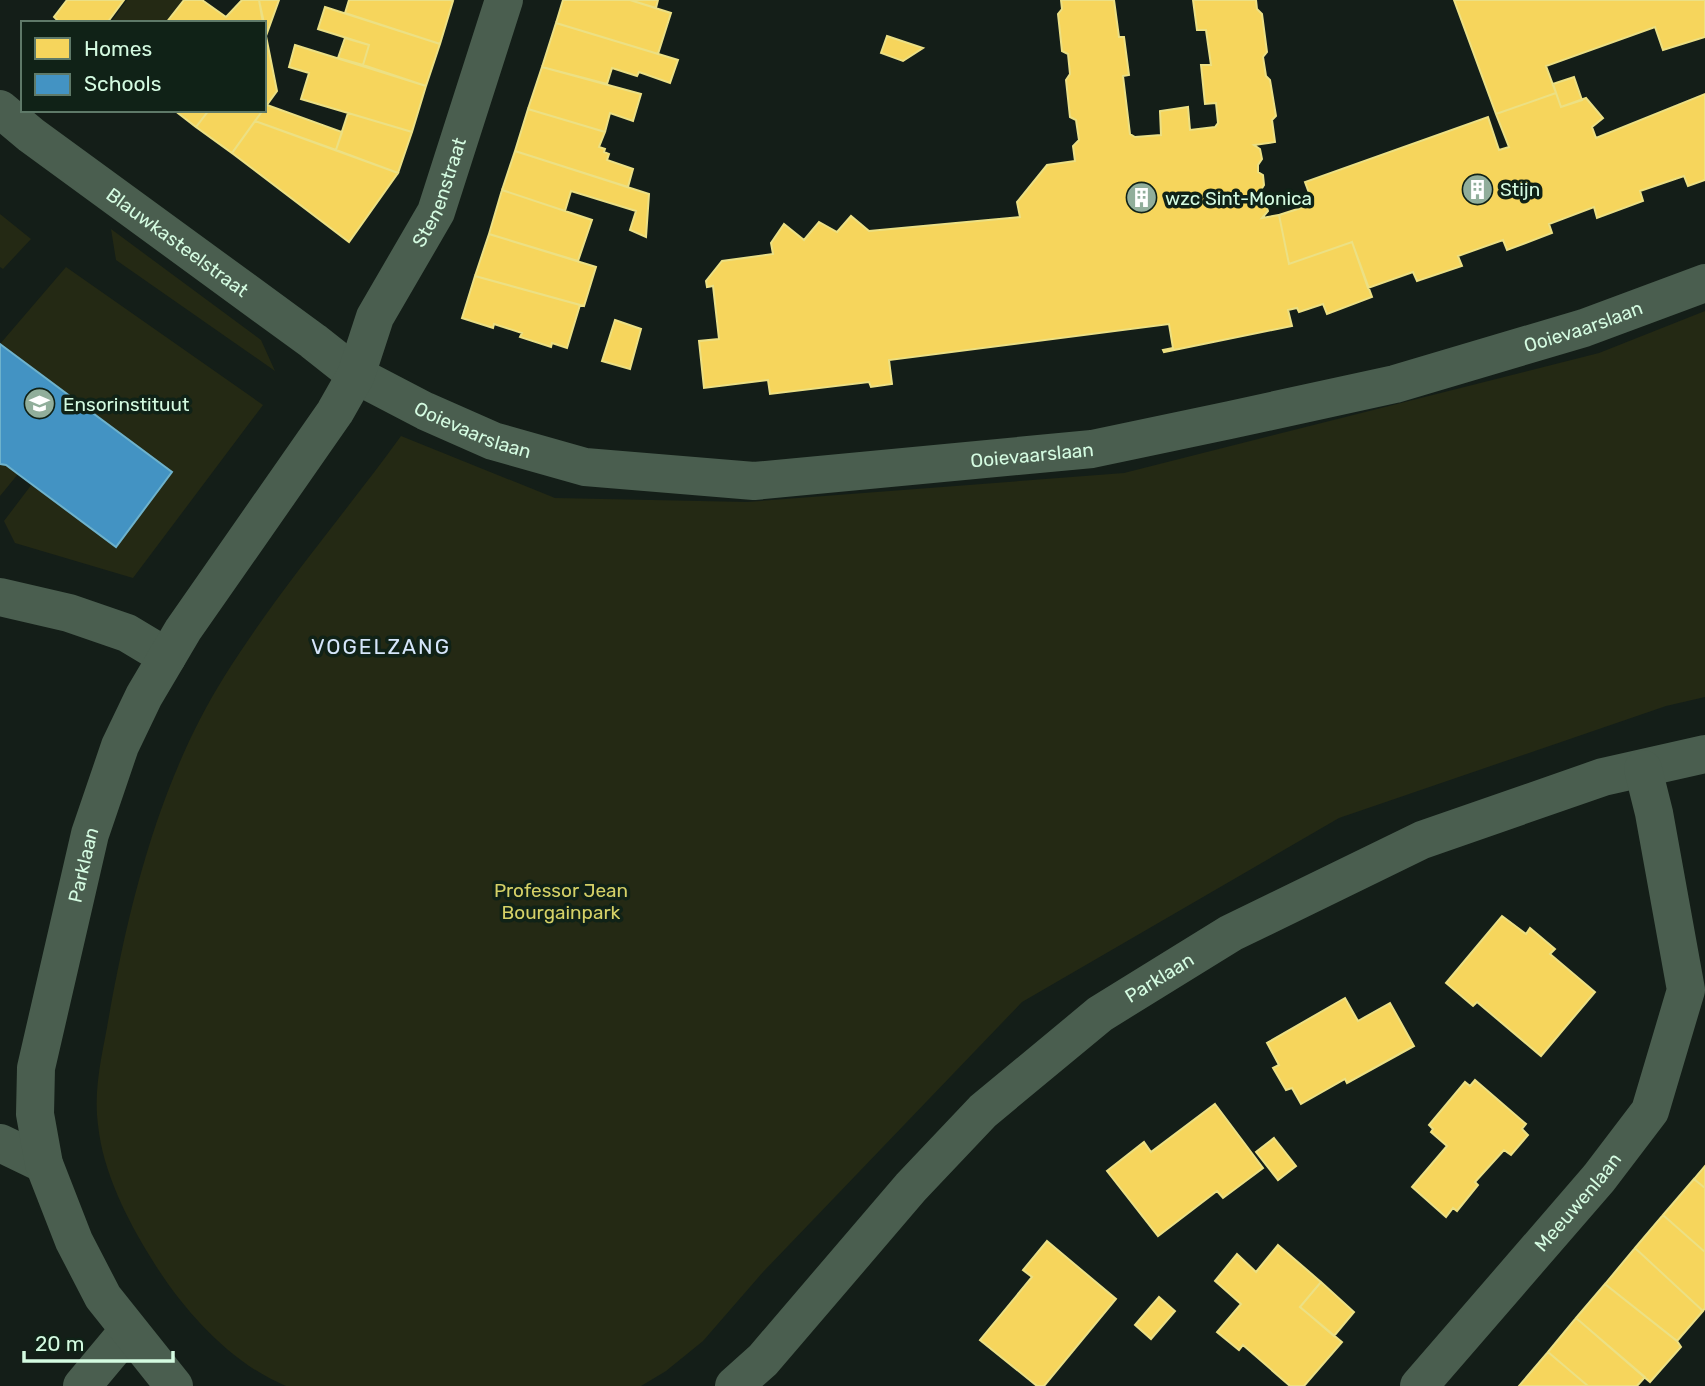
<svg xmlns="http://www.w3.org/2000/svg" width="1705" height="1386" font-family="Rubik,sans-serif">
<rect width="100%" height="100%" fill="#141e18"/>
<path fill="#242914" d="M127,0H183L166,23H110Z
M0,214L31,239L3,269L0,267Z
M111,229L261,340L275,371L116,260Z
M66,267L263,405L133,578L15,543L4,521L32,484L171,472L0,344Z
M1705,311V697L1666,706L1339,818L1022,1002L763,1272L703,1341L666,1371L641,1386H286C230,1363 182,1309 151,1258C127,1219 103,1172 98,1125C93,1088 103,1052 109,1016C130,899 161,778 224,677C277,592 343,516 401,436L555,498L747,502L1124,473L1599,353Z
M0,464L6,465L18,474L0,496Z"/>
<path fill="#f6d55c" stroke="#ece084" stroke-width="2" d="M67,0H124L107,23H60L54,17Z
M184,0H202L226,17L242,0H259L263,23H166Z
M259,0H279L266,36L264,23Z
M349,0H450L453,1L440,44L345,13Z
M563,0H630L671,13L658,54L556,23Z
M630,0H658L656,8Z
M1061,0H1114L1119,37H1124L1129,75L1123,76L1130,134L1135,137L1161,135L1160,111L1188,107L1190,130L1215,127L1218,123L1216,103L1205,104L1201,65H1211L1206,30H1197L1193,0H1256L1257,9L1262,14L1267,52L1263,57L1266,76L1270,80L1276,116L1272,120L1275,142L1254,145L1260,149L1262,159L1258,165V172L1263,175L1264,185L1261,190L1268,211L1262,218L1279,215L1289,264L1352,242L1372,297L1327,314L1323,304L1299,312L1297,308L1288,310L1292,326L1164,352L1163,350L1173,348L1169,324L889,360L892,384L871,387L869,382L770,394L768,380L704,388L699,341L719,339L713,286L707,287L706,281L722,261L773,254L771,243L784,224L804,240L819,222L837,232L851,216L869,231L1020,217L1017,202L1047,165L1075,161L1073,146L1079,140L1076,120L1070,117L1066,80L1070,74L1068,54L1062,51L1058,14L1062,9Z
M1454,0H1705V37L1663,50L1655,27L1546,66L1556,93L1496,114Z
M325,7L440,44L426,86L363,65L369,45L318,29Z
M556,23L678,60L670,83L639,72L637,76L612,68L607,84L542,67Z
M266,36L277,91L264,109V38Z
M887,36L923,48L903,61L881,53Z
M345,38L369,45L363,65L338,58Z
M295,45L426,86L412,132L301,99L309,73L289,67Z
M542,67L641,94L633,121L610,113L605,132L528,109Z
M1574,77L1582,100L1561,107L1553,84Z
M1556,93L1561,107L1586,98L1603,118L1592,127L1596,138L1705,94V180L1688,186L1684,176L1640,191L1643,201L1597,218L1594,207L1549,224L1552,233L1507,250L1503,240L1458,256L1462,266L1417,281L1413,272L1368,288L1352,242L1289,264L1279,215L1313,204L1305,182L1488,117L1499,150L1509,147L1496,114Z
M267,105L342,132L336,150L255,121Z
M528,109L605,132L599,147L605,149L604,152L609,154L607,160L633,169L628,187L515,151Z
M174,110H209L196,127Z
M209,110H263L232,153L196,127Z
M348,113L412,132L398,173L336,150Z
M255,121L398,173L349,242L232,153Z
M515,151L649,194L646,237L630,230L636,211L571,191L565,211L502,190Z
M502,190L592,220L578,261L489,234Z
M489,234L596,267L584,306L475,276Z
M475,276L580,305L567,348L552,343L551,347L520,337L522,333L494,324L493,328L462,318Z
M615,320L641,329L630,369L602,361Z
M1502,916L1526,934L1530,928L1555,949L1550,954L1595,992L1541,1056L1477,1002L1473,1006L1446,983Z
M1345,998L1358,1021L1390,1003L1414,1046L1347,1083L1345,1079L1301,1104L1292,1088L1286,1090L1273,1068L1279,1065L1267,1043Z
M1475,1080L1526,1124L1522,1129L1528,1135L1511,1155L1504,1150L1475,1182L1478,1185L1457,1211L1453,1208L1446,1217L1412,1187L1447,1146L1431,1132L1433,1129L1429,1125L1465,1082L1470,1086Z
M1215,1104L1263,1168L1223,1198L1217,1191L1158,1236L1107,1171L1144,1142L1151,1152Z
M1274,1138L1296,1166L1278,1180L1256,1152Z
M1705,1166V1188L1694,1179Z
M1694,1179L1705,1188V1252L1663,1215Z
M1663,1215L1705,1252V1308L1703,1311L1635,1248Z
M1047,1241L1116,1299L1044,1386H1037L980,1340L1032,1277L1023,1270Z
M1278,1245L1321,1282L1300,1307L1342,1342L1304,1386H1290L1243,1345L1239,1350L1217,1332L1241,1304L1215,1281L1237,1254L1256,1272Z
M1635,1248L1703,1311L1677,1341L1605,1284Z
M1321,1282L1354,1312L1334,1336L1300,1307Z
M1605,1284L1677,1341L1681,1347L1650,1382L1576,1318Z
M1159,1297L1175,1311L1151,1339L1135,1325Z
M1576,1318L1645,1377L1637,1386H1588L1548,1352Z
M1548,1352L1588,1386H1519Z"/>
<path fill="#4393c3" stroke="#6eb2cc" stroke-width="2" d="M0,344L172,472L116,547L18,474L6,465L0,464Z"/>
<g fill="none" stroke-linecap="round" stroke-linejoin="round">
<g stroke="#4a5e4f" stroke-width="38">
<path id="s1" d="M0,109L31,135L313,341L356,375L425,411L493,441L585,467L754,481L1092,449L1230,420L1395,384L1584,328L1705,283"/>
<path d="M0,597L69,613L127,633L167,657"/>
<path d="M0,1143L44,1164"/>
<path d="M82,1386L128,1331"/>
<path id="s2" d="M174,1386L103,1297L74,1241L44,1164L35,1114L36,1068L90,834L120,746L144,696L183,630L335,412L356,375L375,317L436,212L504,0"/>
<path id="s3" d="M734,1386L763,1360L911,1187L983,1111L1100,1014L1231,933L1422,840L1603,777L1705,754"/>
<path id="s4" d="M1419,1386L1599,1178L1650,1111L1686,990L1654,813L1643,769"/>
</g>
</g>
<defs>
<symbol id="building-disc" viewBox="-11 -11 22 22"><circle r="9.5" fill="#91ae9b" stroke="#102217"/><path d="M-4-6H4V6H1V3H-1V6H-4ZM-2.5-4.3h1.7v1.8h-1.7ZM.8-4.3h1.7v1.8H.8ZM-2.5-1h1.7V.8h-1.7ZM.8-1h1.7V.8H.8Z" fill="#fff"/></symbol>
<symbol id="school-disc" viewBox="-11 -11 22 22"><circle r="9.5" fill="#91ae9b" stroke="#102217"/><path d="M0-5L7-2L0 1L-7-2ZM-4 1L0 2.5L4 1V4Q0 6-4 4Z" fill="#fff"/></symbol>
</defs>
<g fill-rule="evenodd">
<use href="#building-disc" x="1460" y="172" width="35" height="35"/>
<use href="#building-disc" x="1124" y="180" width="35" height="35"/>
<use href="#school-disc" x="22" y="386" width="35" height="35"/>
</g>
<g text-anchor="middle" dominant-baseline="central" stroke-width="7" stroke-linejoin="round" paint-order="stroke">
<g font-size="19" fill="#d4fbe1" stroke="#102217" text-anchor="start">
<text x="1500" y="189">Stijn</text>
<text x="1165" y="198">wzc Sint-Monica</text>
<text x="63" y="404">Ensorinstituut</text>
</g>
<g font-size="19" fill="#d4fbe1" stroke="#102217">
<text stroke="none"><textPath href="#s2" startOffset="1332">Stenenstraat</textPath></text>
<text stroke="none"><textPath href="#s1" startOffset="222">Blauwkasteelstraat</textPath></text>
<text stroke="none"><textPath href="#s1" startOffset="1708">Ooievaarslaan</textPath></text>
<text stroke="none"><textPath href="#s1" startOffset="574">Ooievaarslaan</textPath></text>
<text stroke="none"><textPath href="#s1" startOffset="1141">Ooievaarslaan</textPath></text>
<text stroke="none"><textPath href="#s2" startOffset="565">Parklaan</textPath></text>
<text stroke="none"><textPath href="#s3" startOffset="593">Parklaan</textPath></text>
<text stroke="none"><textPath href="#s4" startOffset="243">Meeuwenlaan</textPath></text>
</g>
<g font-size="19" fill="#d5d167" stroke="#102217">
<text x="561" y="890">Professor Jean<tspan x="561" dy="22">Bourgainpark</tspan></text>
</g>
<g font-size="21" letter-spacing="2" fill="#d6e6fb" stroke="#102217">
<text x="381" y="646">VOGELZANG</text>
</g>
</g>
<rect x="21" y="21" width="245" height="91" fill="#102217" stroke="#5e7968" stroke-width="2"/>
<rect x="35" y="38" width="35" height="21" fill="#f6d55c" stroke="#5e7968" stroke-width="2"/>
<text x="84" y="56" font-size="21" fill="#d4fbe1">Homes</text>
<rect x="35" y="74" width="35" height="21" fill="#4393c3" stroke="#5e7968" stroke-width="2"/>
<text x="84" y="91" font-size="21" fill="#d4fbe1">Schools</text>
<path d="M24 1351v10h149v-10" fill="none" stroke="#d4fbe1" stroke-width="3.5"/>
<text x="35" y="1351" font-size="21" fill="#d4fbe1" stroke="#102217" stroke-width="5" paint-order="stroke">20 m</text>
</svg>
